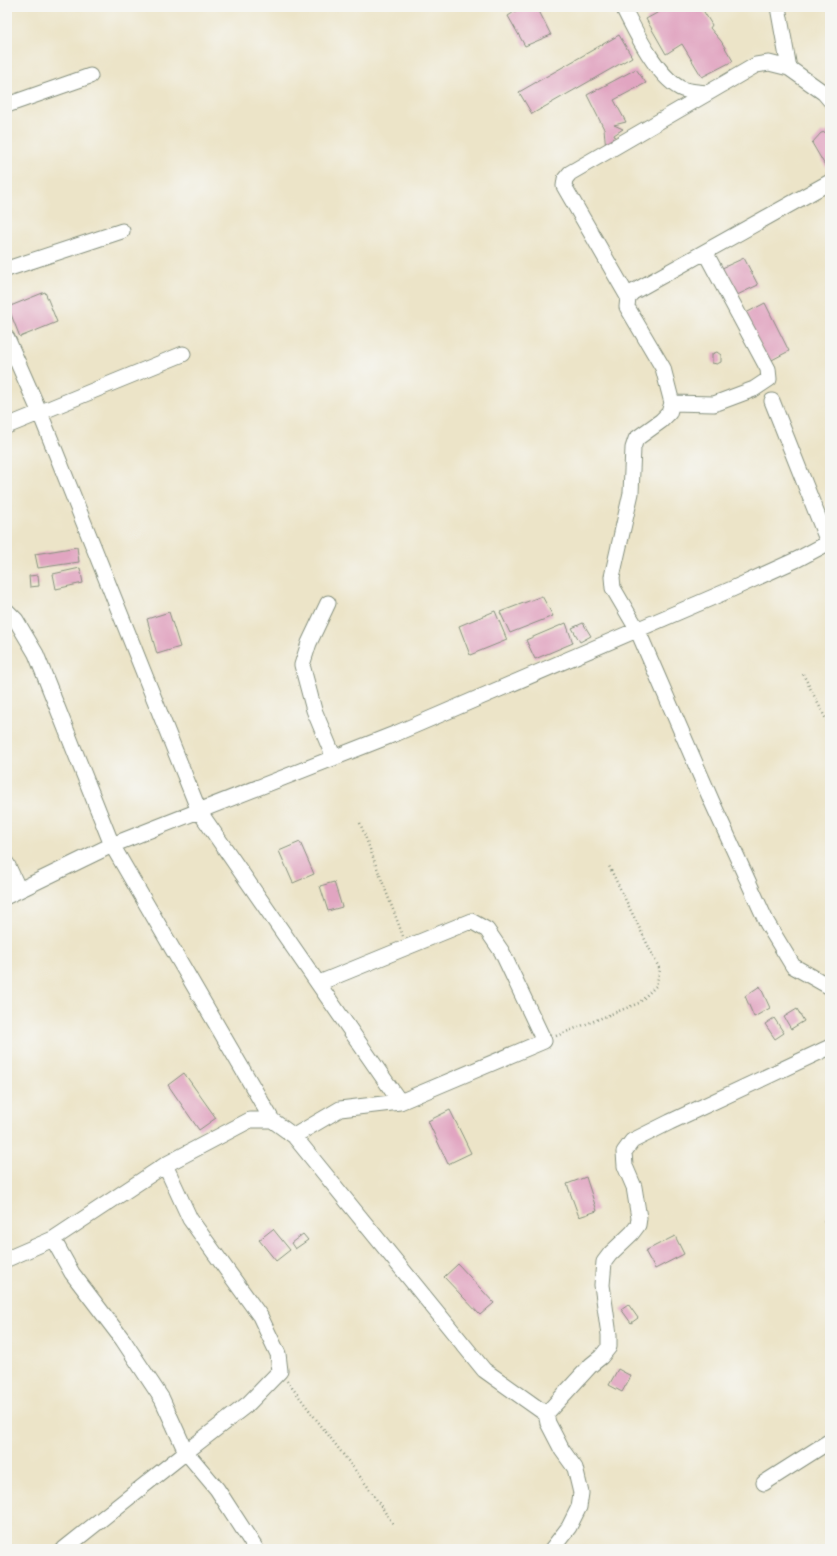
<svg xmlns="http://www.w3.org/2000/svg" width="837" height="1556" font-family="'IM FELL Great Primer',serif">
<rect width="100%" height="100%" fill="#f6f6f2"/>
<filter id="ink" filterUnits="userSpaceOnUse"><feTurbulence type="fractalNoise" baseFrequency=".025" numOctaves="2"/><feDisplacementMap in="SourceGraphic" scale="8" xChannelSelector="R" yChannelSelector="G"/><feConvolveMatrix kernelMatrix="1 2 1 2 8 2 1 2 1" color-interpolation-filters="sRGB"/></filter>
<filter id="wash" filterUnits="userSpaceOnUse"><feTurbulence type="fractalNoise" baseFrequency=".012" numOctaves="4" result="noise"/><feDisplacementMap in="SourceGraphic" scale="16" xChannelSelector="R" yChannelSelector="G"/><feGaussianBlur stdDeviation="0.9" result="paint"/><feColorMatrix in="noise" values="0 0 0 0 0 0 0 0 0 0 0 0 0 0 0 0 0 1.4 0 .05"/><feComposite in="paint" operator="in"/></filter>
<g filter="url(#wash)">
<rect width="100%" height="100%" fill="#ece4c8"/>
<g id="blocks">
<path fill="#e1a5c1" d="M522,7H537L551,35L525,46L508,16Z
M668,7H701L712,25L710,28L721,41L733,61L702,77L682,44L666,54L646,19Z
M619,35L632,57L532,114L519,92Z
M636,69L646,83L614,100L626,122L614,125L623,129L614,135L618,143L606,150L604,129L587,95Z
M830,131V164L826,167L812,143L821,133Z
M744,258L758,285L733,297L720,269Z
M45,292L57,322L20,337L8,307Z
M765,303L789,351L768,362L744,314Z
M717,352L721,355V362L717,364L712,363V354Z
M77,547L79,562L38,568L35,554Z
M80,568L83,583L56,589L53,574Z
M38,575L39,586L30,587L29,576Z
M542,596L553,616L510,633L500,612Z
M495,611L507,640L470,655L459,626Z
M169,612L180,647L157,654L147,619Z
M566,623L573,643L535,659L526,640Z
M583,623L591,636L580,642L572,628Z
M300,842L314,874L293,883L279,851Z
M334,882L342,907L328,911L320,886Z
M760,986L770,1008L754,1017L745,996Z
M797,1009L804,1021L791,1029L784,1017Z
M774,1018L784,1033L775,1039L765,1024Z
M184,1073L216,1118L199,1130L168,1085Z
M450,1110L471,1153L448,1164L428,1121Z
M586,1177L597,1211L579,1217L567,1184Z
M273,1229L290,1250L276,1261L259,1240Z
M303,1234L308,1240L295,1249L291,1243Z
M675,1236L684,1254L655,1269L645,1251Z
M458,1264L494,1303L480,1315L444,1277Z
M628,1304L638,1318L631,1323L621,1309Z
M618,1369L631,1376L622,1392L609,1385Z"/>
</g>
</g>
<g filter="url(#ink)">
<use href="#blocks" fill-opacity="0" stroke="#86907e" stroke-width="1"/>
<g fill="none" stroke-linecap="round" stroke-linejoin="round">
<defs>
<path id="street" d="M623,7C635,31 656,75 680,88C687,92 700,92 708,93L756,65L769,63L789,68L824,93L830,100
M778,7L789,68
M7,105L90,76
M830,182L633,292L628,297L627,307L663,368L672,403L669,413L661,421L636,439L633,448L631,493L612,577L613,588L637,629L712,802L767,923L793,966L830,987
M7,269L122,231
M628,297L564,186L565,179L570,173L708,93
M7,338L40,413L199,811L400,1102
M772,401L828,542
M672,403L714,404L754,389L769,379L768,369L705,252
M7,426L183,354
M328,603L309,643L302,665L314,710L334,758
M7,611L16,620L36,654L112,845L272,1120
M7,864L19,890
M7,896L112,845L397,733L732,589L798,559L830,542
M294,1136L340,1109L400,1102L544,1041L502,952L487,930L471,921L319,983
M165,1165L190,1219L260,1316L278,1354L280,1371L249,1403L186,1452L217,1489L256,1549
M53,1239L72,1273L123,1340L162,1399L186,1452L64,1549
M7,1259L53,1239L165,1165L250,1120H272L294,1136L484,1370L546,1414
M764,1483L830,1441
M552,1549L569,1527L579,1507L581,1493L575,1468L562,1450L548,1423L546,1414L591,1365L601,1357L609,1347V1335L602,1285L604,1262L610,1254L632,1233L638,1225L639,1218L634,1187L625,1166L624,1152L632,1141L670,1122L830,1047"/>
</defs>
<use href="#street" stroke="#86907e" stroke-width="17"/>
<path stroke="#86907e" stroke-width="2.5" stroke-dasharray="1 3" stroke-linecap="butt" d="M803,674L830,727
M360,823L403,936
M556,1036L639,1003L656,986L660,970L608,864
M824,1220L830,1229
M287,1381L368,1487L393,1524"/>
<use href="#street" stroke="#fff" stroke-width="15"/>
</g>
</g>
<rect width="837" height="1556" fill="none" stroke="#f6f6f2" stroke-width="24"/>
</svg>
